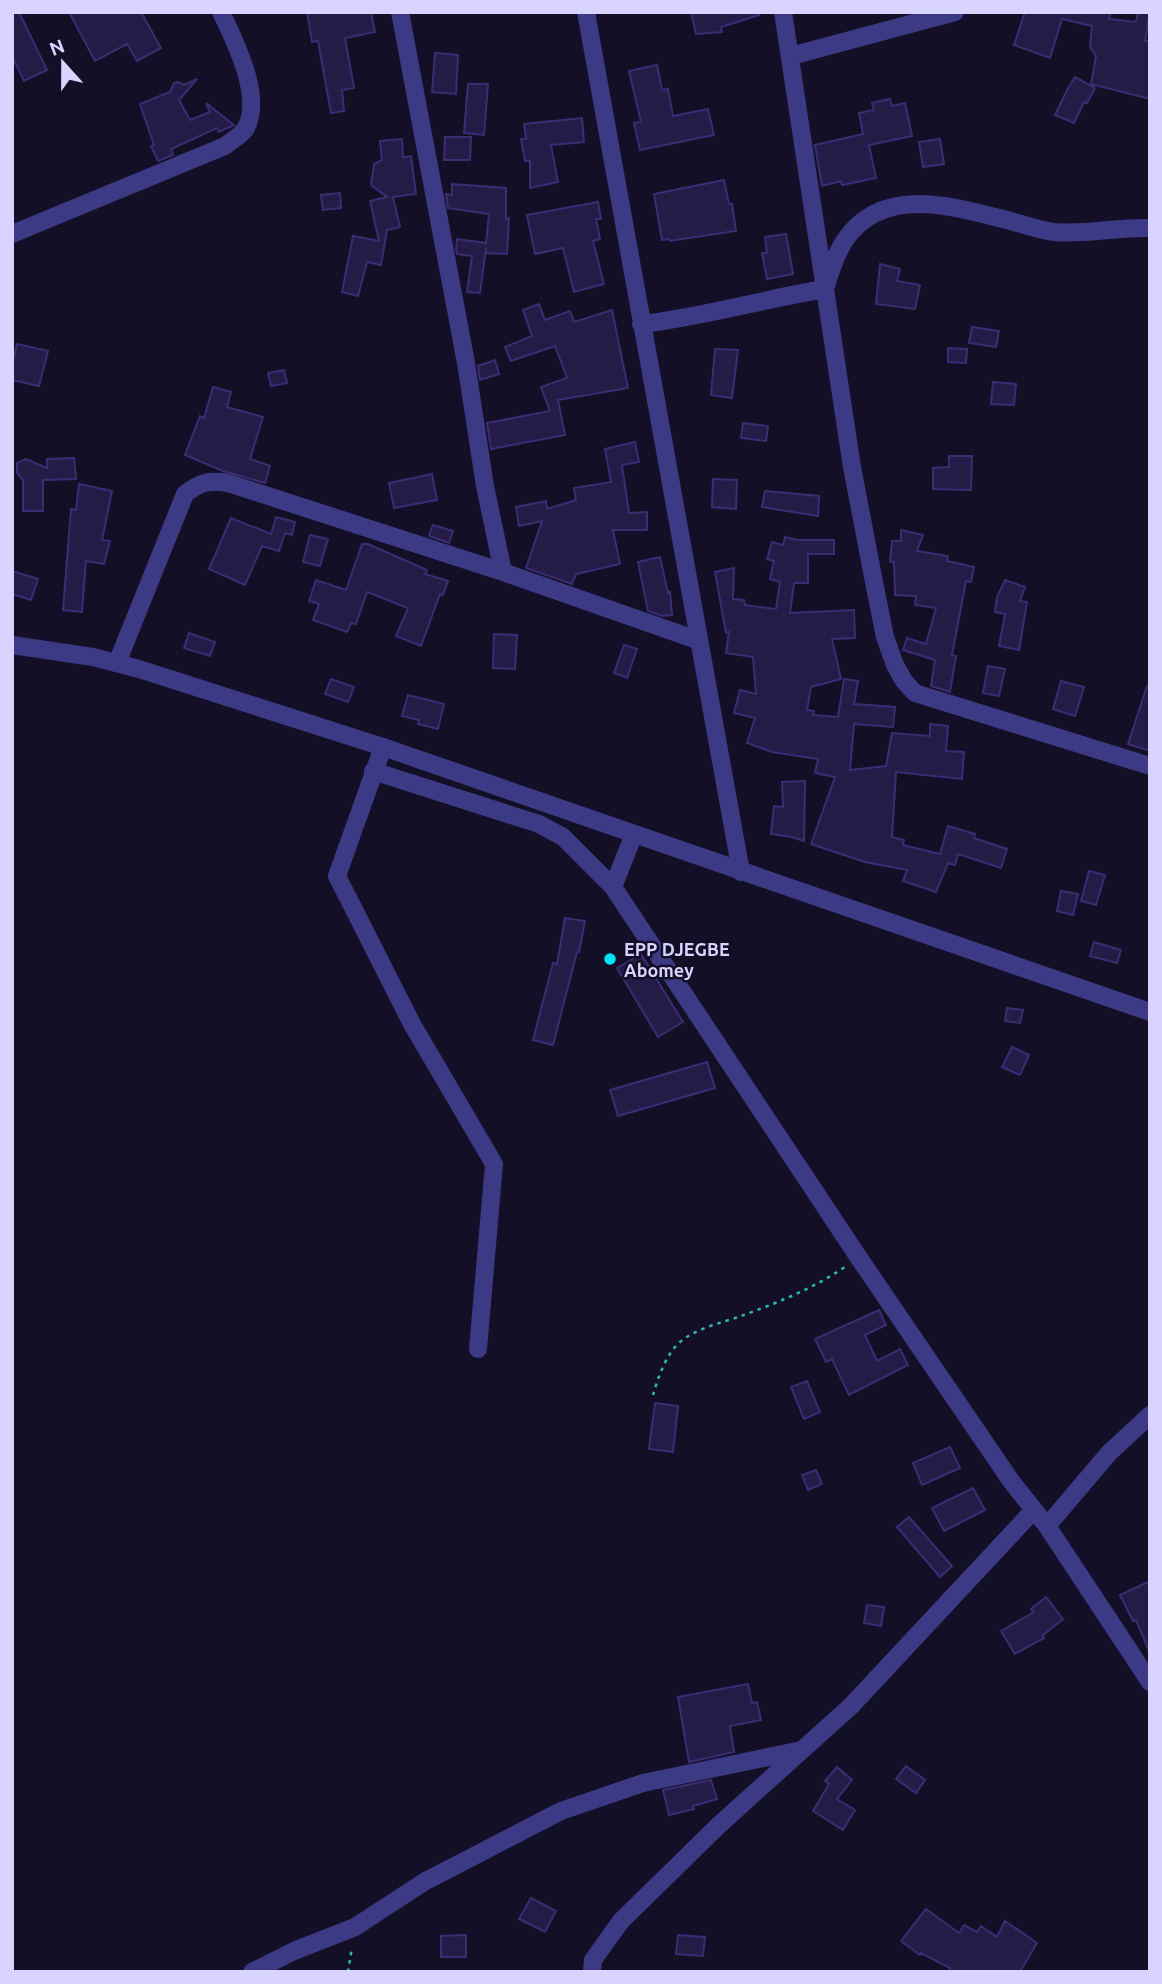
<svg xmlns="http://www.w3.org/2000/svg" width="1162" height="1984" font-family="Ubuntu,sans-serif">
<rect width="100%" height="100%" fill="#130f26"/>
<path fill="#241b47" stroke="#3b2d73" stroke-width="2" d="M12,12H19L47,70L24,81L12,56Z
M69,12H141L161,48L137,61L127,44L95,61Z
M307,12H371L375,32L345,38L354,88L342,90L344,111L331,113L318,41L312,42Z
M691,12H758L759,15L721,27L722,32L696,34Z
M1025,12H1111L1109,19L1136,22L1138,12H1150L1145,41H1150V99L1091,84L1096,56L1090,47L1092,26L1062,19L1050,58L1014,45Z
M435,53L458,55L456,94L432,92Z
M657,65L662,90L668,89L673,116L708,109L714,135L640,150L634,123L641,122L629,71Z
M1075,77L1095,88L1087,103L1084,102L1074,123L1055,115L1068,88Z
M197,79L179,100L190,120L210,112L206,103L234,125L219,132L217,128L171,149L173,155L158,161L151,146L154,145L140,104L170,92L174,83L178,82L184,85Z
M468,84H488L484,135L464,133Z
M890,99L892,106L905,103L912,136L869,145L876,178L842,185L841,181L822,186L815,145L863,134L859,113L874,110L872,103Z
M582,118L584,142L551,145L558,182L530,188V161H525L521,139H526L524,124Z
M445,137H471L470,160H444Z
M402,139L403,157L411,156L416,194L393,197L400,227L387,230L381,265L367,262L358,296L342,292L353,236L379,241L370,201L387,197L371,185L374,164L382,160L380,141Z
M940,139L944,164L923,167L919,142Z
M724,180L729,204H732L736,231L670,241L669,239L662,240L654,194Z
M452,184L506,188V219L509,218L507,254L486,253V248L480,293L467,292L472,256L457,254L456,249L457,239L486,243L489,214L448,208L446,194L452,195Z
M340,193L341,208L323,210L321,195Z
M598,202L601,219H596L600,239L593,241L604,284L574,292L563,248L535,254L527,215Z
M786,234L793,274L767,279L762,253H767L765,237Z
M880,264L900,269L897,281L920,285L915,309L876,304Z
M539,304L545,320L570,311L574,322L612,310L628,388L558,400L565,435L491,449L487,423L550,411L541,387L567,378L555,346L511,361L505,347L532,336L523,310Z
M972,327L999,331L996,347L969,343Z
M17,344L48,351L39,386L12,380V366Z
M948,348L967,349L966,363L948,362Z
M715,349L738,350L732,398L711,395Z
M495,360L499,374L480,380L478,366Z
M284,370L287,383L271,386L268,373Z
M993,382L1016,384L1014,405L991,404Z
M213,387L231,392L227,407L263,417L250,459L270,466L265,483L223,471L185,455L200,416L204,418Z
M743,423L768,426L766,441L741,438Z
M635,442L639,462L622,465L629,513L647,512V530H613L620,564L576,574L572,584L526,568L542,521L519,526L516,507L546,501L547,509L576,500L574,488L611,482L605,449Z
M949,456H972L971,490L933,489V468L949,467Z
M74,458L76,479L43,480V511H23V480L17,473V463L26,459L47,468V459Z
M432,474L437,500L394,508L389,483Z
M713,479L737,480L736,509L712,507Z
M79,484L112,491L102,540L110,541L104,564L86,561L82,612L63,610L71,509L76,510Z
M765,491L819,496L818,516L762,507Z
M276,517L295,522L292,535L285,533L279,551L262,546L245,585L209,569L231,518L271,534Z
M433,525L453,531L449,543L429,536Z
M901,530L923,535L917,551L948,556L947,561L974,567L971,582L966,581L952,655L956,656L950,692L931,686L935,660L903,650L907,638L926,644L936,608L915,605L916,596L895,595L894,562H890L892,541H901Z
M310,535L328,539L320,566L303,562Z
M785,537L798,540H834V554H808V583H794L790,613L854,610L855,638L832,639L841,679L811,687L807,710L814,711L813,715L838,717L844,679L858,681L854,704L895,707L893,727L854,724L850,770L886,766L892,733L930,736V724L948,726L946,751L964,752L962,779L896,772L892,837L904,840L903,845L940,854L948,826L975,834L974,838L1007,849L1001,868L958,854L955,865L948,863L936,892L903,881L907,870L865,862L811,844L835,777L815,773L818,759L772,752L747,743L755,718L734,713L740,690L756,694L753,657L726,653L729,632L726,633L715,572L734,568L733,599L744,600L745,605L776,609L780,582L770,579L774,561L767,559L772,542L783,545Z
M362,544H368L427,570L425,574L448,581L443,595L440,594L421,646L396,636L408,608L367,592L356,624L351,623L347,632L313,620L319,604L309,601L316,580L346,590Z
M660,557L668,593L670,592L672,615L662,616L648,611L638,562Z
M12,571L38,579L31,600L12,594Z
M1005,580L1025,587L1020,601L1027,602L1019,650L999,646L1005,614L995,612L997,597Z
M189,633L215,642L210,656L184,648Z
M494,634L517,635L515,669L493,668Z
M624,645L637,649L627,678L614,673Z
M988,666L1005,669L999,696L983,693Z
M331,679L354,687L348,702L325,694Z
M1061,681L1084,687L1075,716L1053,709Z
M1147,686L1150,687V751L1128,744Z
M408,695L444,704L438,729L418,724L419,720L402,716Z
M805,781L804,841L792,837L771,834L774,806L783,807L782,782Z
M1089,871L1105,875L1096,905L1081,901Z
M1061,891L1078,894L1073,915L1057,911Z
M565,918L585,921L579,952H577L553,1045L533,1040L553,963L557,964Z
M1094,942L1121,950L1117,963L1090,956Z
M641,954L683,1022L658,1037L617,968Z
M1007,1008L1023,1010L1020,1023L1005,1021Z
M1012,1047L1029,1055L1020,1075L1002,1067Z
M707,1062L715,1088L618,1116L610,1090Z
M879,1310L886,1325L865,1335L877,1361L900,1349L908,1365L849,1395L832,1359L826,1362L815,1339Z
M807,1381L820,1412L804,1419L791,1387Z
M655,1403L678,1406L673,1452L649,1449Z
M950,1447L960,1468L922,1485L913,1463Z
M816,1470L822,1484L808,1490L802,1475Z
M973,1488L985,1510L944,1531L932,1508Z
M909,1517L952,1566L940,1577L897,1527Z
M1150,1581V1651H1149L1136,1620L1133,1621L1120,1595Z
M1046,1597L1063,1619L1043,1635L1044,1638L1015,1654L1001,1631L1034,1612L1031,1609Z
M867,1605L884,1607L881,1626L864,1623Z
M748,1684L752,1703L757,1702L761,1720L730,1726L734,1752L689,1762L678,1697Z
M906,1766L925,1780L916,1793L896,1779Z
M837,1767L852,1780L837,1799L855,1810L843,1830L813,1811L829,1784L825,1781Z
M711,1780L717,1799L693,1806L694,1809L669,1815L663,1790Z
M531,1898L556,1911L545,1932L519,1919Z
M926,1909L959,1933L964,1925L977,1932L981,1926L997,1937L1005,1921L1037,1943L1020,1972H948L950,1968L921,1953L920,1955L901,1941Z
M466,1935V1957H441V1936Z
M678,1935L705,1937L703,1956L676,1954Z"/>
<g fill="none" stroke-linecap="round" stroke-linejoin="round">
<path stroke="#2fb8b0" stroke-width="2.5" stroke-dasharray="3.5 5" stroke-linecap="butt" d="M653,1395C658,1378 666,1354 680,1342C696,1328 722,1323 741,1316C777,1303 812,1289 845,1267
M348,1972L352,1947"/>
<path stroke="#3d3a85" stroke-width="18" d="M400,12L466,363L485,486L503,572
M586,12L741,872
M783,12L852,467L875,587L885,637L895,665L904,681L915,693L1150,766
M791,56L955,12
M12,234L225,146C231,141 242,135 246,128C263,96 235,42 221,12
M641,324C704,317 763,299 825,289C830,273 835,255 845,240C883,184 953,207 1007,220C1022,224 1038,230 1054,232C1085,235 1118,227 1150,228
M117,663L185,494C200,482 210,480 228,483L503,572L697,640
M383,747L337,876L412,1024L494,1164L478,1349
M373,771L539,824L563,837L613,887L859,1258L1011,1481L1047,1526L1150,1682
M613,887L634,834
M1047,1526L1109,1453L1150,1415
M252,1972L294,1951L355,1927L424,1882L561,1811L643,1783L802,1750
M592,1972L593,1960L621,1921L719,1825L851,1706L1033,1511"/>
<path stroke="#3d3a85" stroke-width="18" d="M12,645L93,657L139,669L383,747L1150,1012"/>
</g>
<circle fill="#00e5ff" stroke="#130f26" stroke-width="2.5" cx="610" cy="959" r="7"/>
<g text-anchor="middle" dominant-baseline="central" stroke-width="5" stroke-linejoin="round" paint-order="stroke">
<g font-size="18" font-weight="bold" fill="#d9d4ff" stroke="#130f26" text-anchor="start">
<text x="624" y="949">EPP DJEGBE<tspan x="624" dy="21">Abomey</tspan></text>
</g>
</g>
<rect width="1162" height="1984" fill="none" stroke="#d9d4ff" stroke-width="28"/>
<g transform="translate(63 63) rotate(339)" stroke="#130f26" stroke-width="5" paint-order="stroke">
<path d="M0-5L12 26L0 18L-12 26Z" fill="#d9d4ff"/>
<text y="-10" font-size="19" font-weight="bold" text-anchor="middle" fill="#d9d4ff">N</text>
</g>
</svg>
